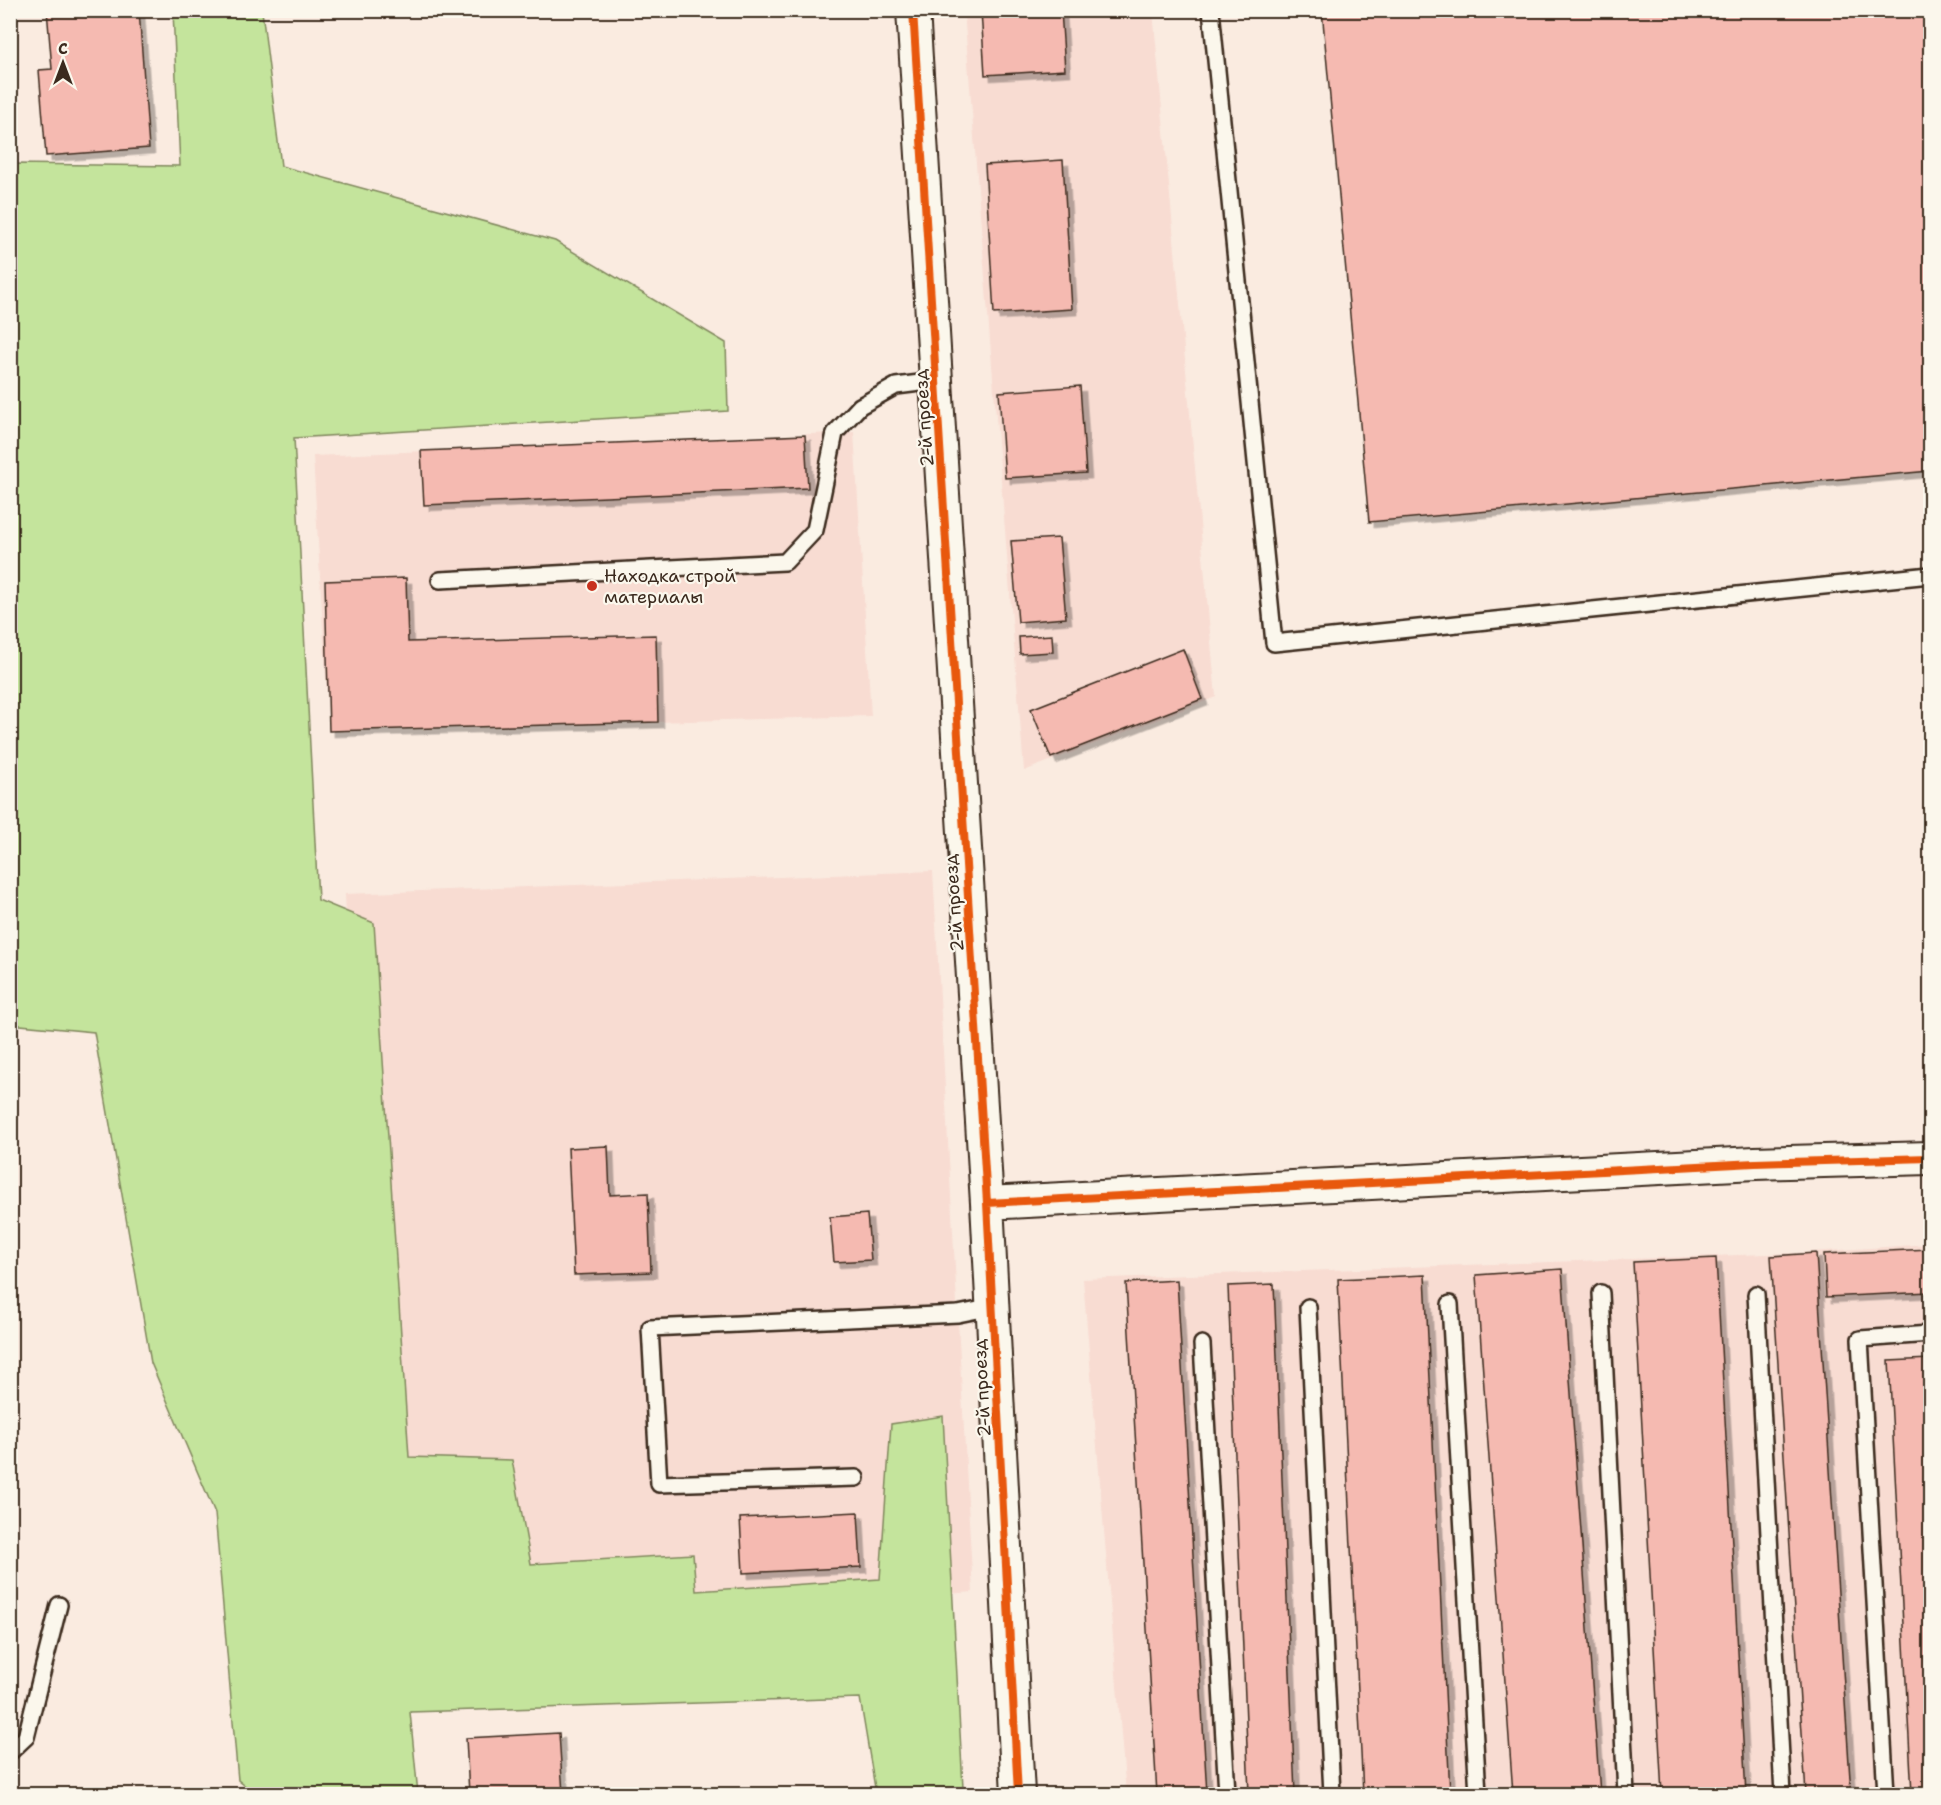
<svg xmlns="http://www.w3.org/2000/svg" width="1941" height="1805" font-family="'Shantell Sans',sans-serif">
<defs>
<filter id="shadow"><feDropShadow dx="5.5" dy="5.5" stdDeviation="0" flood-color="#0004"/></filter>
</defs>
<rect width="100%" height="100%" fill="#faebe0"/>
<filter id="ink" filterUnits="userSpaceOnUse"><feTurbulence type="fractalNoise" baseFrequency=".0167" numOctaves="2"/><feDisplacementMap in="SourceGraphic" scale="12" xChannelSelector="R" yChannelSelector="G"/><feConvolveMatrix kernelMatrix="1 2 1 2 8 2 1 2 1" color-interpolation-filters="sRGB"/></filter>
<g filter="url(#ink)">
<path fill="#f8dcd2" d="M964,11H1153L1216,697L1024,771Z
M854,432L871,716L329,731L313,456Z
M933,871L973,1592L379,1639L345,894Z
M1930,1244V1794H1126L1083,1279L1796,1253Z"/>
<path fill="#c4e49c" stroke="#80875d" stroke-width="1.5" d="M173,11H262L281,166L555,241L726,343L728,411L294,438L318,900L374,923L409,1457L512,1460L531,1564L693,1554L696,1591L880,1579L891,1424L943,1416L963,1788L876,1794L860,1698L410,1712L418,1794H255L238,1780L215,1513L151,1363L94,1032L10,1024L11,164L180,166Z"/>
<path fill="#f5bab1" stroke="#3b2a1e" stroke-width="1.5" filter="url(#shadow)" d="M47,10H139L149,148L46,156L39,70L52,69Z
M981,10H1061L1065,70L985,75Z
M1322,10H1930V471L1369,522Z
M1063,160L1072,309L994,314L985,165Z
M1080,386L1086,473L1005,478L999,392Z
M805,435L808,488L424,505L421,451Z
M1059,538L1066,618L1018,622L1011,541Z
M406,578L408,642L656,635L658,722L329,731L325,581Z
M1052,635L1053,652L1020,654L1019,637Z
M1183,649L1202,699L1051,758L1031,709Z
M608,1146L610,1195L648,1193L651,1272L574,1275L568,1148Z
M867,1214L871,1260L834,1262L830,1217Z
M1930,1249V1292L1826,1297L1824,1254Z
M1816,1253L1851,1794H1806L1771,1256Z
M1716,1258L1746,1794H1662L1633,1262Z
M1562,1269L1600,1794H1513L1476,1275Z
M1425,1275L1450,1794H1363L1338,1279Z
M1177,1280L1207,1794H1157L1126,1283Z
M1274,1284L1295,1794H1249L1228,1286Z
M1930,1359V1794H1912L1889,1361Z
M858,1512L861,1567L743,1573L740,1518Z
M559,1733L563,1794H469L466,1738Z"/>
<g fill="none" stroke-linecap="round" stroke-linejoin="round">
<defs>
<path id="service" d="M1211,10L1274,643L1930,575
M440,580L785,562L815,530L835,433L860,406L896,386L936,381
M1601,1293L1626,1794
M1756,1294L1783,1794
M1450,1304L1478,1794
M1308,1307L1332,1794
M1202,1344L1227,1794
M856,1478L659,1484L650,1328L958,1314L993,1307
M10,1752L26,1737L59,1605
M1886,1794L1860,1339L1930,1334"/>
<path id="minor" d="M913,10L987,1203L1018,1794
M987,1203L1755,1163L1930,1158"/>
</defs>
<use href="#service" stroke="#3b2a1e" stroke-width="20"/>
<use href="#minor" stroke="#3b2a1e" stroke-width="36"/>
<use href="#service" stroke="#fbf7ec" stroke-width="15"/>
<use href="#minor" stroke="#fbf7ec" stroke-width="32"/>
<defs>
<path id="cycleway" d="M913,10L987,1203L1018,1794
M987,1203L1755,1163L1930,1158"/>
</defs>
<use href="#cycleway" stroke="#fbf7ec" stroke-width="11"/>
<use href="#cycleway" stroke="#e8590c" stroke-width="8"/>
</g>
</g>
<circle fill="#c8321e" stroke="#fbf7ec" stroke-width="2" cx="592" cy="586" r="6"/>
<g text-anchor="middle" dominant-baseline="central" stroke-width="4.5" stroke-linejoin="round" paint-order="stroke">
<g font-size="18" fill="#3b2a1e" stroke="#fbf7ec">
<text transform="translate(924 418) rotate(-94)">2-й проезд</text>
<text transform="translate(954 903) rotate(-94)">2-й проезд</text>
<text transform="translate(982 1388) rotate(-93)">2-й проезд</text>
</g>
<g font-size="18" fill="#3b2a1e" stroke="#fbf7ec" text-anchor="start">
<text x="604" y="576">Находка строй<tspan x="604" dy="21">материалы</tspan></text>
</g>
</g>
<rect width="1941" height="1805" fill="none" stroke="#fbf7ec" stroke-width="36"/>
<rect x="18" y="18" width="1905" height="1769" fill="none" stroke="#3b2a1e" stroke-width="2" filter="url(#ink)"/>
<g transform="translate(63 63)" stroke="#fbf7ec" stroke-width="4.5" paint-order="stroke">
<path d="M0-4.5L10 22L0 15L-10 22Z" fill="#3b2a1e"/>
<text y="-9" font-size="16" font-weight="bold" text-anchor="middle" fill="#3b2a1e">С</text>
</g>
</svg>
